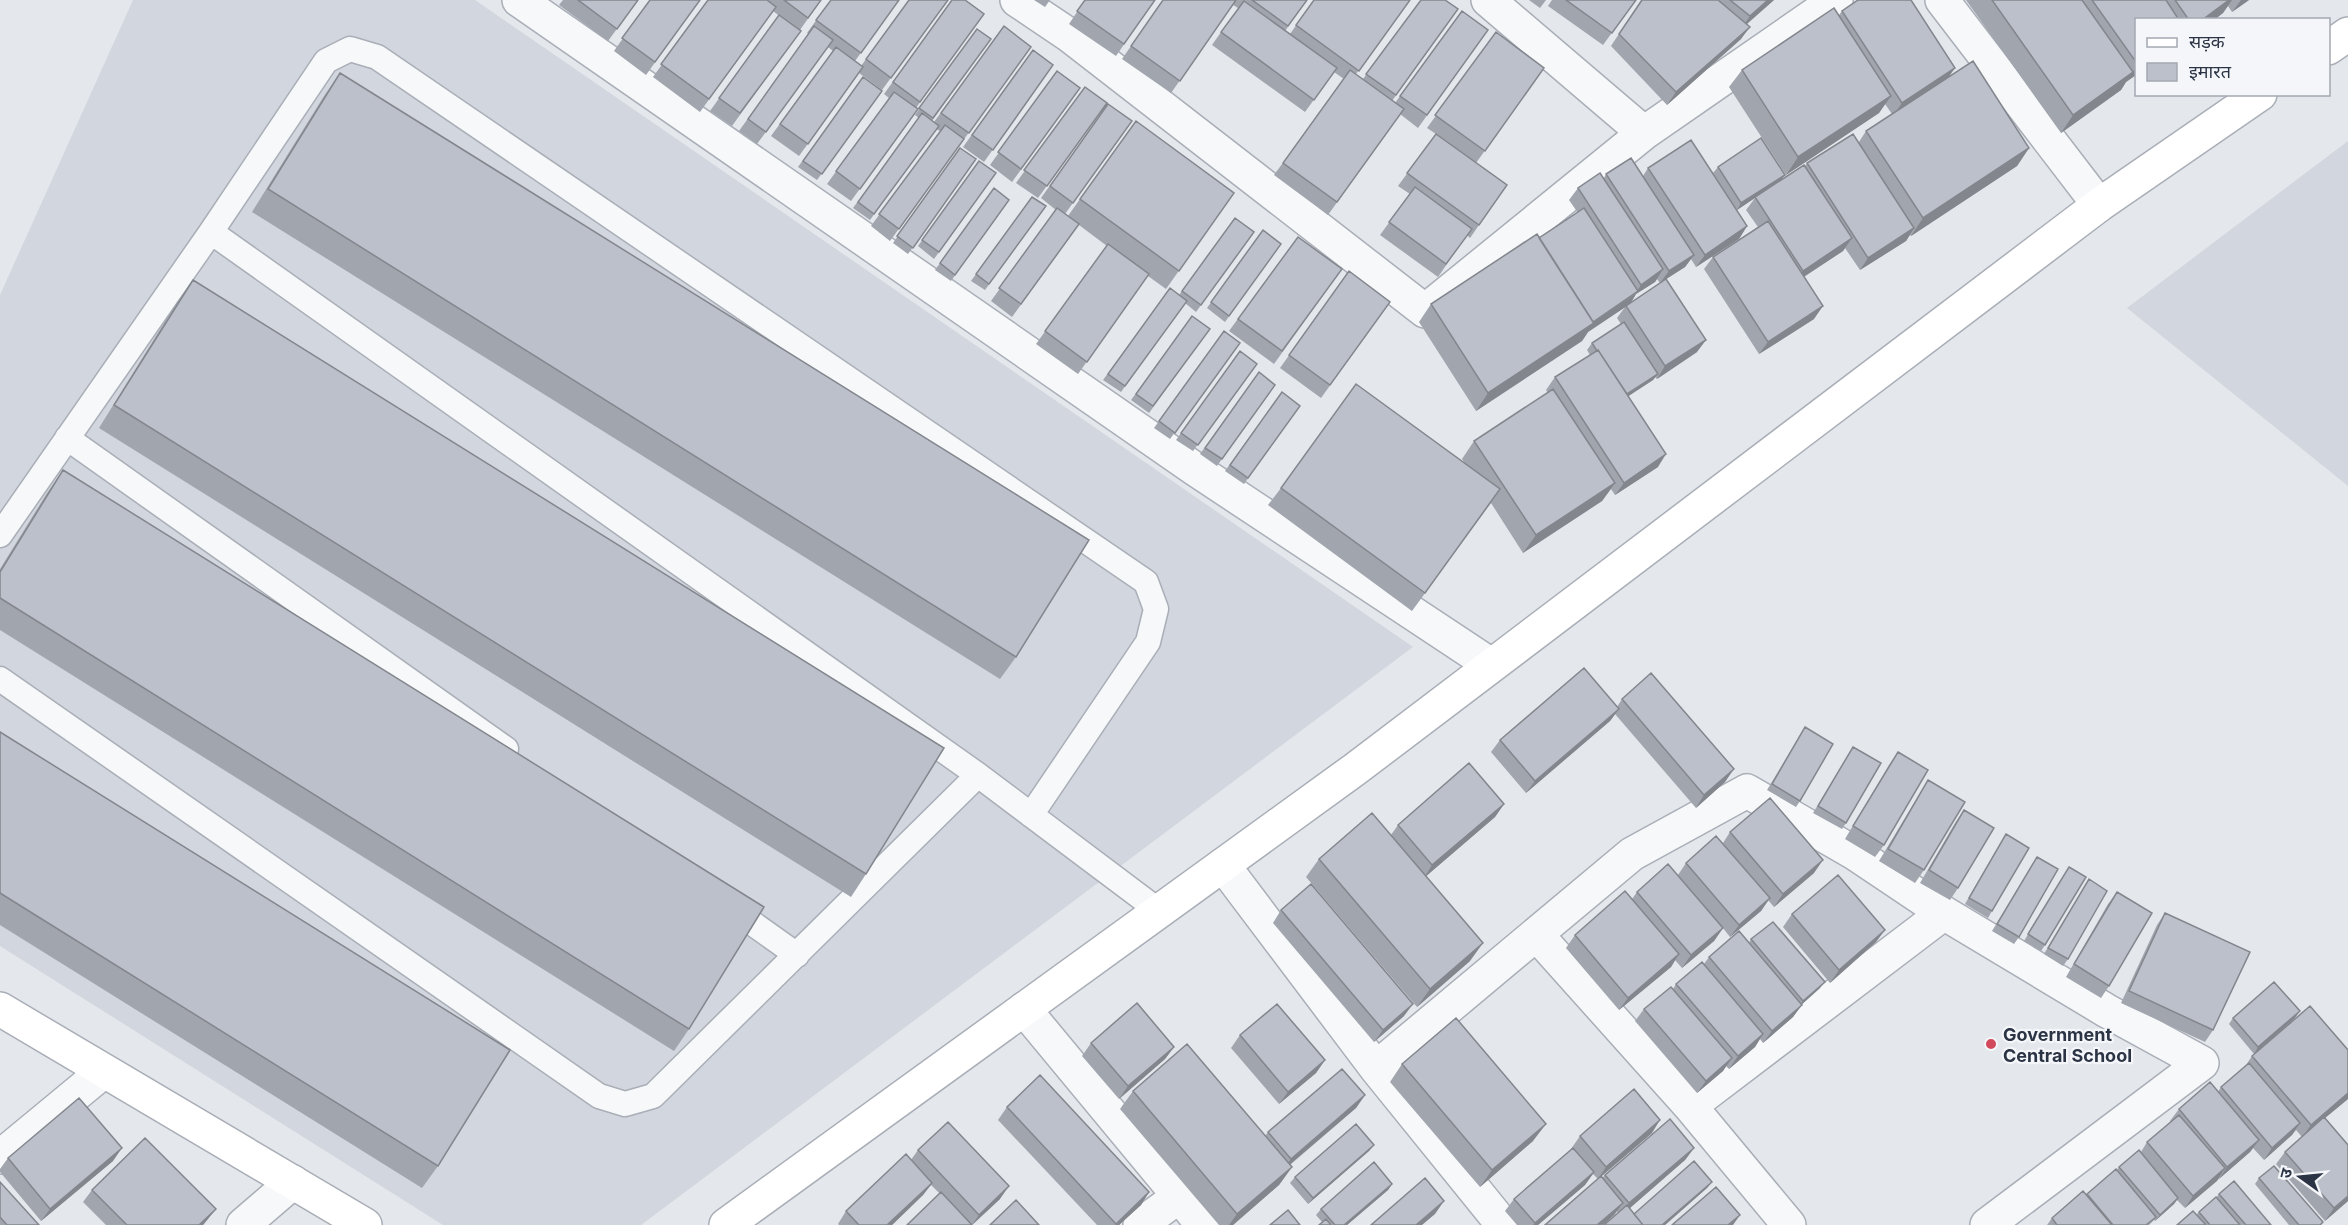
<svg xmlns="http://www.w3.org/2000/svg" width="2348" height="1225" font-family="Inter,'Noto Sans Devanagari',sans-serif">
<rect width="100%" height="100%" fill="#e4e7ec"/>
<path fill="#d2d6de" d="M133,0H475L1413,647L641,1225H443L0,946V295Z
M2348,141V486L2127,308Z"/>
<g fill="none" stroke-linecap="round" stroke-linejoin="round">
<defs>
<path id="lane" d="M211,232L978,775L1159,911
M67,438L506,749
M0,535L211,232L326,61L350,49L377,57L1146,582L1156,609L1148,642L1031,815
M0,679L599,1096L625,1104L653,1096L978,775
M728,906L797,955"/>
<path id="street" d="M519,0L1195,469L1491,665
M1017,0L1069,35L1425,311L1644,133L1836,0
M1488,0L1644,133
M1942,0L2099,205
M1223,865L1376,1068L1503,1225
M1537,935L1690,1106L1789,1225
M1024,1009L1203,1225
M1376,1068L1632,854L1747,791L1856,854L1944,913L2107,1011L2202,1063L1987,1225
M1690,1106L1944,913
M0,1157L104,1071
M243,1225L293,1182
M1140,1225L1181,1195"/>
<path id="secondary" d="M2328,48L2348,34
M0,1009L365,1225
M726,1225L1354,770L2099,205L2260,94"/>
</defs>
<use href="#lane" stroke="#a9aeb7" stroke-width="27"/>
<use href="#street" stroke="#a9aeb7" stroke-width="36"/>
<use href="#secondary" stroke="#a9aeb7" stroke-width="36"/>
<use href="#lane" stroke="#f7f8fa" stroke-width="24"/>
<use href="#street" stroke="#f7f8fa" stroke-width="33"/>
<use href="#secondary" stroke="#fff" stroke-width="33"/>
</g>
<path fill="#a1a5ae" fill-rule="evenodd" d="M563,0H638L608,41L559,5Z
M650,0H700L646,75L614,51Z
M708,0H821L800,30L792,43L732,126L710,111L779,15L782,18L773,11L700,112L653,77Z
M831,0H899L855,61L861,66L909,0H948L882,90L859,73L799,156L771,136L833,51L828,47L757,144L739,131L809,34L807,33Z
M952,0L984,14L916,108L918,109L851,201L827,184L889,98L884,94Z
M1034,0H1050L1045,7Z
M1085,0H1155L1116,56L1069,24Z
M1163,0H1307L1285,31L1290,34L1314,0H1410L1356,74L1363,79L1421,0L1458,9L1392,101L1395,103L1462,11L1488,30L1418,128L1400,114L1328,215L1274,175L1344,79L1334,72L1305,112L1212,45L1238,8L1233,5L1171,93L1122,59Z
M1529,0H1546L1540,8Z
M1552,0H1636L1603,45L1548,6Z
M1641,0H1774L1747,24L1741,39L1667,105L1611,46Z
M1966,0H2249L2232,12L2228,6L2223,13L2214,20H2136V75L2126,82L2121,90L2061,133Z
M1842,11L1949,76L2029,148L2017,166L1911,236L1910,235L1906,241L1860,270L1845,248L1843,251L1804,277L1814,319L1759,354L1704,269L1713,257L1758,227L1746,210L1755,198L1737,210L1713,173L1718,167L1781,180L1805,166L1807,163L1859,142L1866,131L1892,114L1885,104L1879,113L1786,175L1729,87L1742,70L1839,15Z
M1004,26L1031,47L890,241L871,226L940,131L936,129L870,220L853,208L919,118L915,115L977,29L991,39L932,121L934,122Z
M1496,32L1544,68L1476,163L1507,185L1470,238L1467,235L1438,277L1380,235L1410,194L1398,186L1436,134L1427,128Z
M1033,50L1053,65L984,162L963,147Z
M1057,71L1080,88L1012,182L990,165Z
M340,73L1016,657L1000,679L252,212L324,96Z
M863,77L882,91L817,180L798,167Z
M1085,87L1107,103L1038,198L1016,183Z
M1108,104L1132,121L1065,214L1068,216L1080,199L1234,193L1166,289L1148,276L1078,374L1036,344L1107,246L1079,225L1012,317L991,301L1056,210L1041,198Z
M960,148L976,159L908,254L893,243Z
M979,161L996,173L934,259L918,246Z
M1648,168L1747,226L1739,239L1696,267L1691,259L1685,267L1666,279L1697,352L1657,379L1655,377L1653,380L1628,396L1658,467L1615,495L1611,489L1602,501L1523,553L1491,503L1412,611L1268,505L1281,488L1464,462L1462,459L1474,441L1548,393L1546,390L1555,377L1590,355L1587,350L1592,343L1621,324L1617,318L1625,307L1588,332L1582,341L1476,411L1419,322L1431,304L1539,238L1578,213L1569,200L1578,188L1604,178L1606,174L1643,176ZM1657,279L1660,283L1631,303L1636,294L1655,282Z
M994,188L1009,200L951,281L935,270Z
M1032,197L1046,206L985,290L971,281Z
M1263,230L1281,244L1225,322L1207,308Z
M1254,232L1196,312L1185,303L1121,392L1103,380L1170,288L1179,295L1182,291Z
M1298,237L1342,269L1274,364L1229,331Z
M1349,271L1390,302L1321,398L1280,368Z
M193,280L866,874L851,897L99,428L177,302Z
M1192,316L1210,329L1149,413L1131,400Z
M1224,331L1240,343L1170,439L1154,428Z
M1257,364L1193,451L1176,440L1181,433Z
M1259,372L1275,385L1217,466L1200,454Z
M1282,392L1300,406L1244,484L1225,471Z
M63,470L689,1029L674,1051L0,630V569L47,493Z
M1622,699L1725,782L1696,808L1615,714L1610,721L1526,793L1491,752L1500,740L1617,707Z
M1805,727L1800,801L1796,807L1767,790Z
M0,732L438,1166L422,1188L0,925Z
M1853,747L1846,823L1842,829L1813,813Z
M1898,752L1884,845L1875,857L1845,839L1889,765Z
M1928,780L1924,870L1915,883L1879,861L1920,793Z
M1504,804L1495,817L1426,876L1470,961L1417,1007L1306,877L1319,859L1391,835L1398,825Z
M1964,810L1958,888L1950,900L1920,883L1955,823Z
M1730,832L1814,873L1774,907L1768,900L1761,911L1730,937L1723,928L1714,941L1682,968L1675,960L1671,967L1619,1010L1566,948L1575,935L1632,899L1637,892L1678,875L1686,863L1723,843Z
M2006,834L1992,911L1988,918L1965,904Z
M2037,857L2019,937L2014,944L1992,931Z
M2069,867L2045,945L2041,951L2024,941Z
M2089,879L2068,959L2063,966L2044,954Z
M2117,892L2109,986L2101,998L2066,977L2108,904Z
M1281,910L1404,1016L1374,1042L1273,923Z
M2165,913L2213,1030L2205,1042L2121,1003L2157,925Z
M1792,914L1876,942L1830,983L1783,927Z
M1751,939L1820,988L1801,1005L1793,1017L1763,1043L1760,1039L1755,1047L1729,1069L1726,1066L1723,1071L1697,1093L1635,1021L1644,1009L1673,989L1676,984L1704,964L1709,957L1749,943Z
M2233,1018H2295L2254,1054L2229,1024Z
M1240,1035L1325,1060L1316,1073L1279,1104L1231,1048Z
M1091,1043L1174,1047L1165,1059L1119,1099L1082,1056Z
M2252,1056L2348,1099L2325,1118L2348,1145V1201L2325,1221L2276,1164L2285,1152L2302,1137L2296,1130L2292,1135L2264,1160L2253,1148L2250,1152L2185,1208L2177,1200L2174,1204L2155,1221L2154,1220L2149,1225H2047L2052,1218L2086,1196L2117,1170L2119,1167L2141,1152L2147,1142L2171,1122L2170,1121L2179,1109L2218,1092L2221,1087L2246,1065Z
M1402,1064L1533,1141L1480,1187L1390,1082Z
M1133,1091L1265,1136L1268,1132L1365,1095L1356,1108L1290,1165L1292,1167L1279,1185L1233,1225H1219L1120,1109Z
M1007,1107L1149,1192L1141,1205L1119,1225H1097L998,1120Z
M1652,1133L1601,1177L1602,1178L1605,1175L1694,1148L1685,1160L1629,1208L1634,1214L1712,1182L1707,1188L1665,1225L1618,1213L1617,1211L1614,1215L1603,1225H1544L1598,1179L1593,1174L1585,1185L1538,1225H1517L1505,1211L1514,1199L1572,1149H1571L1580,1136Z
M1374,1145L1369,1151L1308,1204L1290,1183L1295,1177Z
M918,1150L1000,1199L972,1225L931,1185L923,1195L892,1225H839L838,1224L846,1211L911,1160Z
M8,1158L113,1161L41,1221L0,1172V1169Z
M2259,1178L2321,1225H2289L2255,1184Z
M0,1182L39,1225H0Z
M1392,1184L1388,1190L1347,1225H1319L1322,1222L1316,1215L1321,1209Z
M92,1190L216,1209L203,1225H106L83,1202Z
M2219,1194L2271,1225H2177L2197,1214L2199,1212L2216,1198Z"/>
<path fill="#83868d" d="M1768,0H1774L1741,29L1750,16Z
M2229,0H2232L2223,13L2214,20H2202Z
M2241,0H2249L2232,12Z
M1750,27L1741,39L1667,105L1676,92Z
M2136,67V75L2126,82L2121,90L2061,133L2073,115L2133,72Z
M1955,68L1946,81L1893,116L1902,103Z
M1891,96L1879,113L1786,175L1798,157Z
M2029,148L2017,166L1911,236L1923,218Z
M1785,175L1780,181L1737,210L1741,203Z
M1747,226L1739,239L1696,267L1705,255Z
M1914,228L1906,241L1860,270L1868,258Z
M1852,238L1843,251L1794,283L1803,271Z
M1694,255L1685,267L1660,283L1669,271Z
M1663,269L1655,282L1636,294L1630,304L1588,332L1582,341L1476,411L1488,393L1635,294L1641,285Z
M1823,306L1814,319L1759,354L1768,342Z
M1706,340L1697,352L1657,379L1665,366Z
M1658,374L1653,380L1621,401L1626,395Z
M1666,454L1658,467L1615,495L1624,483Z
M1615,483L1602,501L1523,553L1536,535Z
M1619,709L1610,721L1526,793L1535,781Z
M1734,769L1725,782L1696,808L1704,795Z
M1504,804L1495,817L1424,878L1432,865Z
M1823,860L1814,873L1774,907L1783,894Z
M1770,898L1761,911L1730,937L1739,925Z
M1723,928L1714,941L1682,968L1691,955Z
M1885,930L1876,942L1830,983L1839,970Z
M1483,943L1470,961L1417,1007L1430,989Z
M1679,954L1671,967L1619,1010L1628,998Z
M1825,982L1820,988L1799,1007L1803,1001Z
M1413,1004L1404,1016L1374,1042L1383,1030Z
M1802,1005L1793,1017L1763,1043L1772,1031Z
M2300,1011L2295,1018L2254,1054L2258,1047Z
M1763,1034L1755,1047L1729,1069L1738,1056Z
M1174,1047L1165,1059L1119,1099L1128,1086Z
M1732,1058L1723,1071L1697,1093L1706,1081Z
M1325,1060L1316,1073L1279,1104L1288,1092Z
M2348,1093V1099L2302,1137L2311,1125Z
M1365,1095L1356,1108L1282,1171L1291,1159Z
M1660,1120L1652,1133L1598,1179L1606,1167Z
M2300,1123L2292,1135L2264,1160L2272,1148Z
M1546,1124L1533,1141L1480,1187L1492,1170Z
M2259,1140L2250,1152L2219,1179L2227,1167Z
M1374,1145L1369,1151L1308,1204L1313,1198Z
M122,1148L113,1161L41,1221L50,1209Z
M1694,1148L1685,1160L1621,1216L1629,1203Z
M1292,1167L1279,1185L1233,1225H1229L1237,1214Z
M2225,1168L2217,1181L2185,1208L2193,1196Z
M1594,1172L1585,1185L1538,1225H1533Z
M1712,1182L1707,1188L1665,1225H1662Z
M932,1183L923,1195L892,1225H887Z
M1392,1184L1388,1190L1347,1225H1344Z
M1009,1186L1000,1199L972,1225L979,1215Z
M1149,1192L1141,1205L1119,1225H1116Z
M2348,1196V1201L2325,1221L2334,1208Z
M2178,1198L2174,1204L2155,1221L2160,1215Z
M1444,1201L1435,1214L1422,1225H1416Z
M1623,1203L1614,1215L1603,1225H1597Z
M216,1209L203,1225H199Z
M1740,1215L1733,1225H1728Z"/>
<path fill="#bbc0ca" stroke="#83868d" stroke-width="1.5" d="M578,0H638L617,29Z
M650,0H700L655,62L622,38Z
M708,0H767L776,7L709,99L661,64Z
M784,0H821L808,18Z
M831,0H899L861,53L816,20Z
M909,0H948L891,78L866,59Z
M952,0H965L984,14L920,102L893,82Z
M1085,0H1155L1124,44L1077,11Z
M1163,0H1236L1180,81L1131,46Z
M1252,0H1307L1288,26Z
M1314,0H1410L1359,71L1296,25Z
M1421,0H1445L1458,9L1396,95L1366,74Z
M1566,0H1636L1612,33Z
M1642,0H1718L1750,27L1676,92L1619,34Z
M1730,0H1768L1750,16Z
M1858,0H1911L1955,68L1902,103L1842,11Z
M1992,0H2082L2133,72L2073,115Z
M2092,0H2166L2179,20H2136V62Z
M2175,0H2229L2202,20H2189Z
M1244,1L1337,68L1314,100L1221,32Z
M1834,8L1891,96L1798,157L1742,70Z
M1462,11L1488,30L1427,115L1400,96Z
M779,15L801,31L740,113L719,98Z
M814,26L833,40L766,132L748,119Z
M1004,26L1031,47L969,133L941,113Z
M977,29L991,39L933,118L919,108Z
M1496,32L1544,68L1485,151L1435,115Z
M836,47L863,67L808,144L780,124Z
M1033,50L1053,65L993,150L972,135Z
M1973,61L2029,148L1923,218L1866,131Z
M1350,70L1404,109L1337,202L1283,163Z
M1057,71L1080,88L1021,169L998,152Z
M340,73L1089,540L1016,657L268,189Z
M863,77L882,91L822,174L803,161Z
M1085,87L1107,103L1047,186L1024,170Z
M894,92L918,109L860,189L836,171Z
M1108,104L1132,121L1073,203L1050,186Z
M922,113L939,126L874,214L858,202Z
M1136,121L1234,193L1179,271L1080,199Z
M945,125L964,139L899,229L879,214Z
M1436,134L1507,185L1479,225L1407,173Z
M1853,134L1914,228L1868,258L1807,163Z
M1761,138L1785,175L1741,203L1718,167Z
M1691,140L1747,226L1705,255L1648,168Z
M960,148L976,159L913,248L897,236Z
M1631,158L1694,255L1669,271L1606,174Z
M979,161L996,173L939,252L922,240Z
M1804,165L1852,238L1803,271L1755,197Z
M1600,173L1663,269L1641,285L1578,188Z
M1415,187L1472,229L1446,264L1389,222Z
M994,188L1009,200L955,275L940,263Z
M1032,197L1046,206L989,284L976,274Z
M1057,208L1079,224L1021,304L999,288Z
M1584,208L1638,291L1593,322L1539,238Z
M1235,218L1254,232L1201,305L1182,291Z
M1768,221L1823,306L1768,342L1713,257Z
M1263,230L1281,244L1229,316L1211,302Z
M1537,234L1594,323L1488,393L1431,304Z
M1298,237L1342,269L1282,351L1238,319Z
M1108,244L1149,274L1087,362L1045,331Z
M1349,271L1390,302L1330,385L1289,355Z
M1666,279L1706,340L1665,366L1626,306Z
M193,280L944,748L866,874L114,405Z
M1170,288L1187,301L1125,386L1108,374Z
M1192,316L1210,329L1153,406L1136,394Z
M1624,322L1658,374L1627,394L1598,350L1597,351L1592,343Z
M1224,331L1240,343L1175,433L1159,421Z
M1598,350L1666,454L1624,483L1555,377Z
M1240,351L1257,364L1198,445L1181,433Z
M1259,372L1275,385L1222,459L1205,448Z
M1356,384L1500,489L1425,593L1281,488Z
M1553,389L1615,483L1536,535L1474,441Z
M1282,392L1300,406L1248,478L1230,465Z
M63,470L764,907L689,1029L0,598V572Z
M1584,668L1619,709L1535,781L1500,740Z
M1651,673L1734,769L1704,795L1622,699Z
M1805,727L1833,744L1800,801L1772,784Z
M0,732L510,1050L438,1166L0,893Z
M1853,747L1881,763L1846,823L1818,806Z
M1898,752L1928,770L1884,845L1853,826Z
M1469,763L1504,804L1432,865L1398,825Z
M1928,780L1965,802L1924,870L1888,849Z
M1770,798L1823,860L1783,894L1730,832Z
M1964,810L1994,828L1958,888L1929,870Z
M1372,813L1483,943L1430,989L1319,859Z
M2006,834L2029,848L1992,911L1969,898Z
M1716,836L1770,898L1739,925L1686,863Z
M2037,857L2058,869L2019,937L1997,924Z
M1668,864L1723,928L1691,955L1637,892Z
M2069,867L2086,877L2045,945L2028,934Z
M1838,875L1885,930L1839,970L1792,914Z
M2089,879L2107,891L2068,959L2048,948Z
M1311,884L1413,1004L1383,1030L1281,910Z
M1625,891L1679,954L1628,998L1575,935Z
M2117,892L2152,913L2109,986L2074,964Z
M2165,913L2250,952L2213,1030L2129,991Z
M1773,922L1825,982L1803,1001L1751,939Z
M1739,931L1802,1005L1772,1031L1709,957Z
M1702,962L1763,1034L1738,1056L1676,984Z
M2274,982L2300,1011L2258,1047L2233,1018Z
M1671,987L1732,1058L1706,1081L1644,1009Z
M1137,1003L1174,1047L1128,1086L1091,1043Z
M1277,1004L1325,1060L1288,1092L1240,1035Z
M2310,1006L2348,1050V1093L2311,1125L2252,1056Z
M1456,1018L1546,1124L1492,1170L1402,1064Z
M1187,1044L1292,1167L1237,1214L1133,1091Z
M2249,1063L2300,1123L2272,1148L2221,1087Z
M1342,1069L1365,1095L1291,1159L1268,1132Z
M1040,1075L1149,1192L1116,1224L1007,1107Z
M2210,1082L2259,1140L2227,1167L2179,1109Z
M1634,1089L1660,1120L1606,1167L1580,1136Z
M79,1098L122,1148L50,1209L8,1158Z
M2179,1115L2225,1168L2193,1196L2147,1142Z
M2324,1117L2348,1145V1196L2334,1208L2285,1152Z
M1670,1119L1694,1148L1629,1203L1605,1175Z
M948,1122L1009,1186L979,1215L918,1150Z
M1356,1124L1374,1145L1313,1198L1295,1177Z
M145,1138L216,1209L199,1225H127L92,1190Z
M1573,1148L1594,1172L1535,1223L1514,1199Z
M2139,1150L2178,1198L2160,1215L2119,1167Z
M906,1154L932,1183L887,1225H859L846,1211Z
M1694,1161L1712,1182L1662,1225H1643L1634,1214Z
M1374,1162L1392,1184L1344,1225H1335L1321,1209Z
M2274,1166L2323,1222L2320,1225H2299L2259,1178Z
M2116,1169L2156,1217L2146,1225H2113L2087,1194Z
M1601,1176L1623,1203L1597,1225H1545Z
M1425,1178L1444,1201L1416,1225H1371Z
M2234,1181L2271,1225H2246L2219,1194Z
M0,1182L39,1225H7L0,1217Z
M1716,1187L1740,1215L1728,1225H1672Z
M2083,1191L2112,1225H2057L2052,1218Z
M941,1192L972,1225H907Z
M2216,1197L2240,1225H2210L2199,1212Z
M1016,1200L1039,1225H990Z
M1627,1205L1643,1225H1604Z
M1288,1210L1300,1225H1270Z
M2193,1211L2206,1225H2177Z
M1326,1219L1331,1225H1319Z"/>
<circle fill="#d1495b" stroke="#f4f6f9" stroke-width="2" cx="1991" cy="1044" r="6"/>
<g text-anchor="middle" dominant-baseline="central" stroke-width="4.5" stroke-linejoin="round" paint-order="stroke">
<g font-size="18" font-weight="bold" fill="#2b3445" stroke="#f4f6f9" text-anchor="start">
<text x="2003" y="1034">Government<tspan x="2003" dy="21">Central School</tspan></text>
</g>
</g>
<rect x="2135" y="18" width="195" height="78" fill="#f4f6f9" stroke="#a4a8b1" stroke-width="1.5"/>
<rect x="2147" y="38" width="30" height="9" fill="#ffffff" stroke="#a4a8b1" stroke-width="1.5"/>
<text x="2189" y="48" font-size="18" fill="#2b3445">सड़क</text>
<rect x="2147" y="63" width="30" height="18" fill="#bbc0ca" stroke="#a4a8b1" stroke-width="1.5"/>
<text x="2189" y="78" font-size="18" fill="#2b3445">इमारत</text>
<g transform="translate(2300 1177) rotate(285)" stroke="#f4f6f9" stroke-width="4.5" paint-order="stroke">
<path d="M0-4.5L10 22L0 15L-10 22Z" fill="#2b3445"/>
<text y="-9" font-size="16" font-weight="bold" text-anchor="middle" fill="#2b3445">उ</text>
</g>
</svg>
